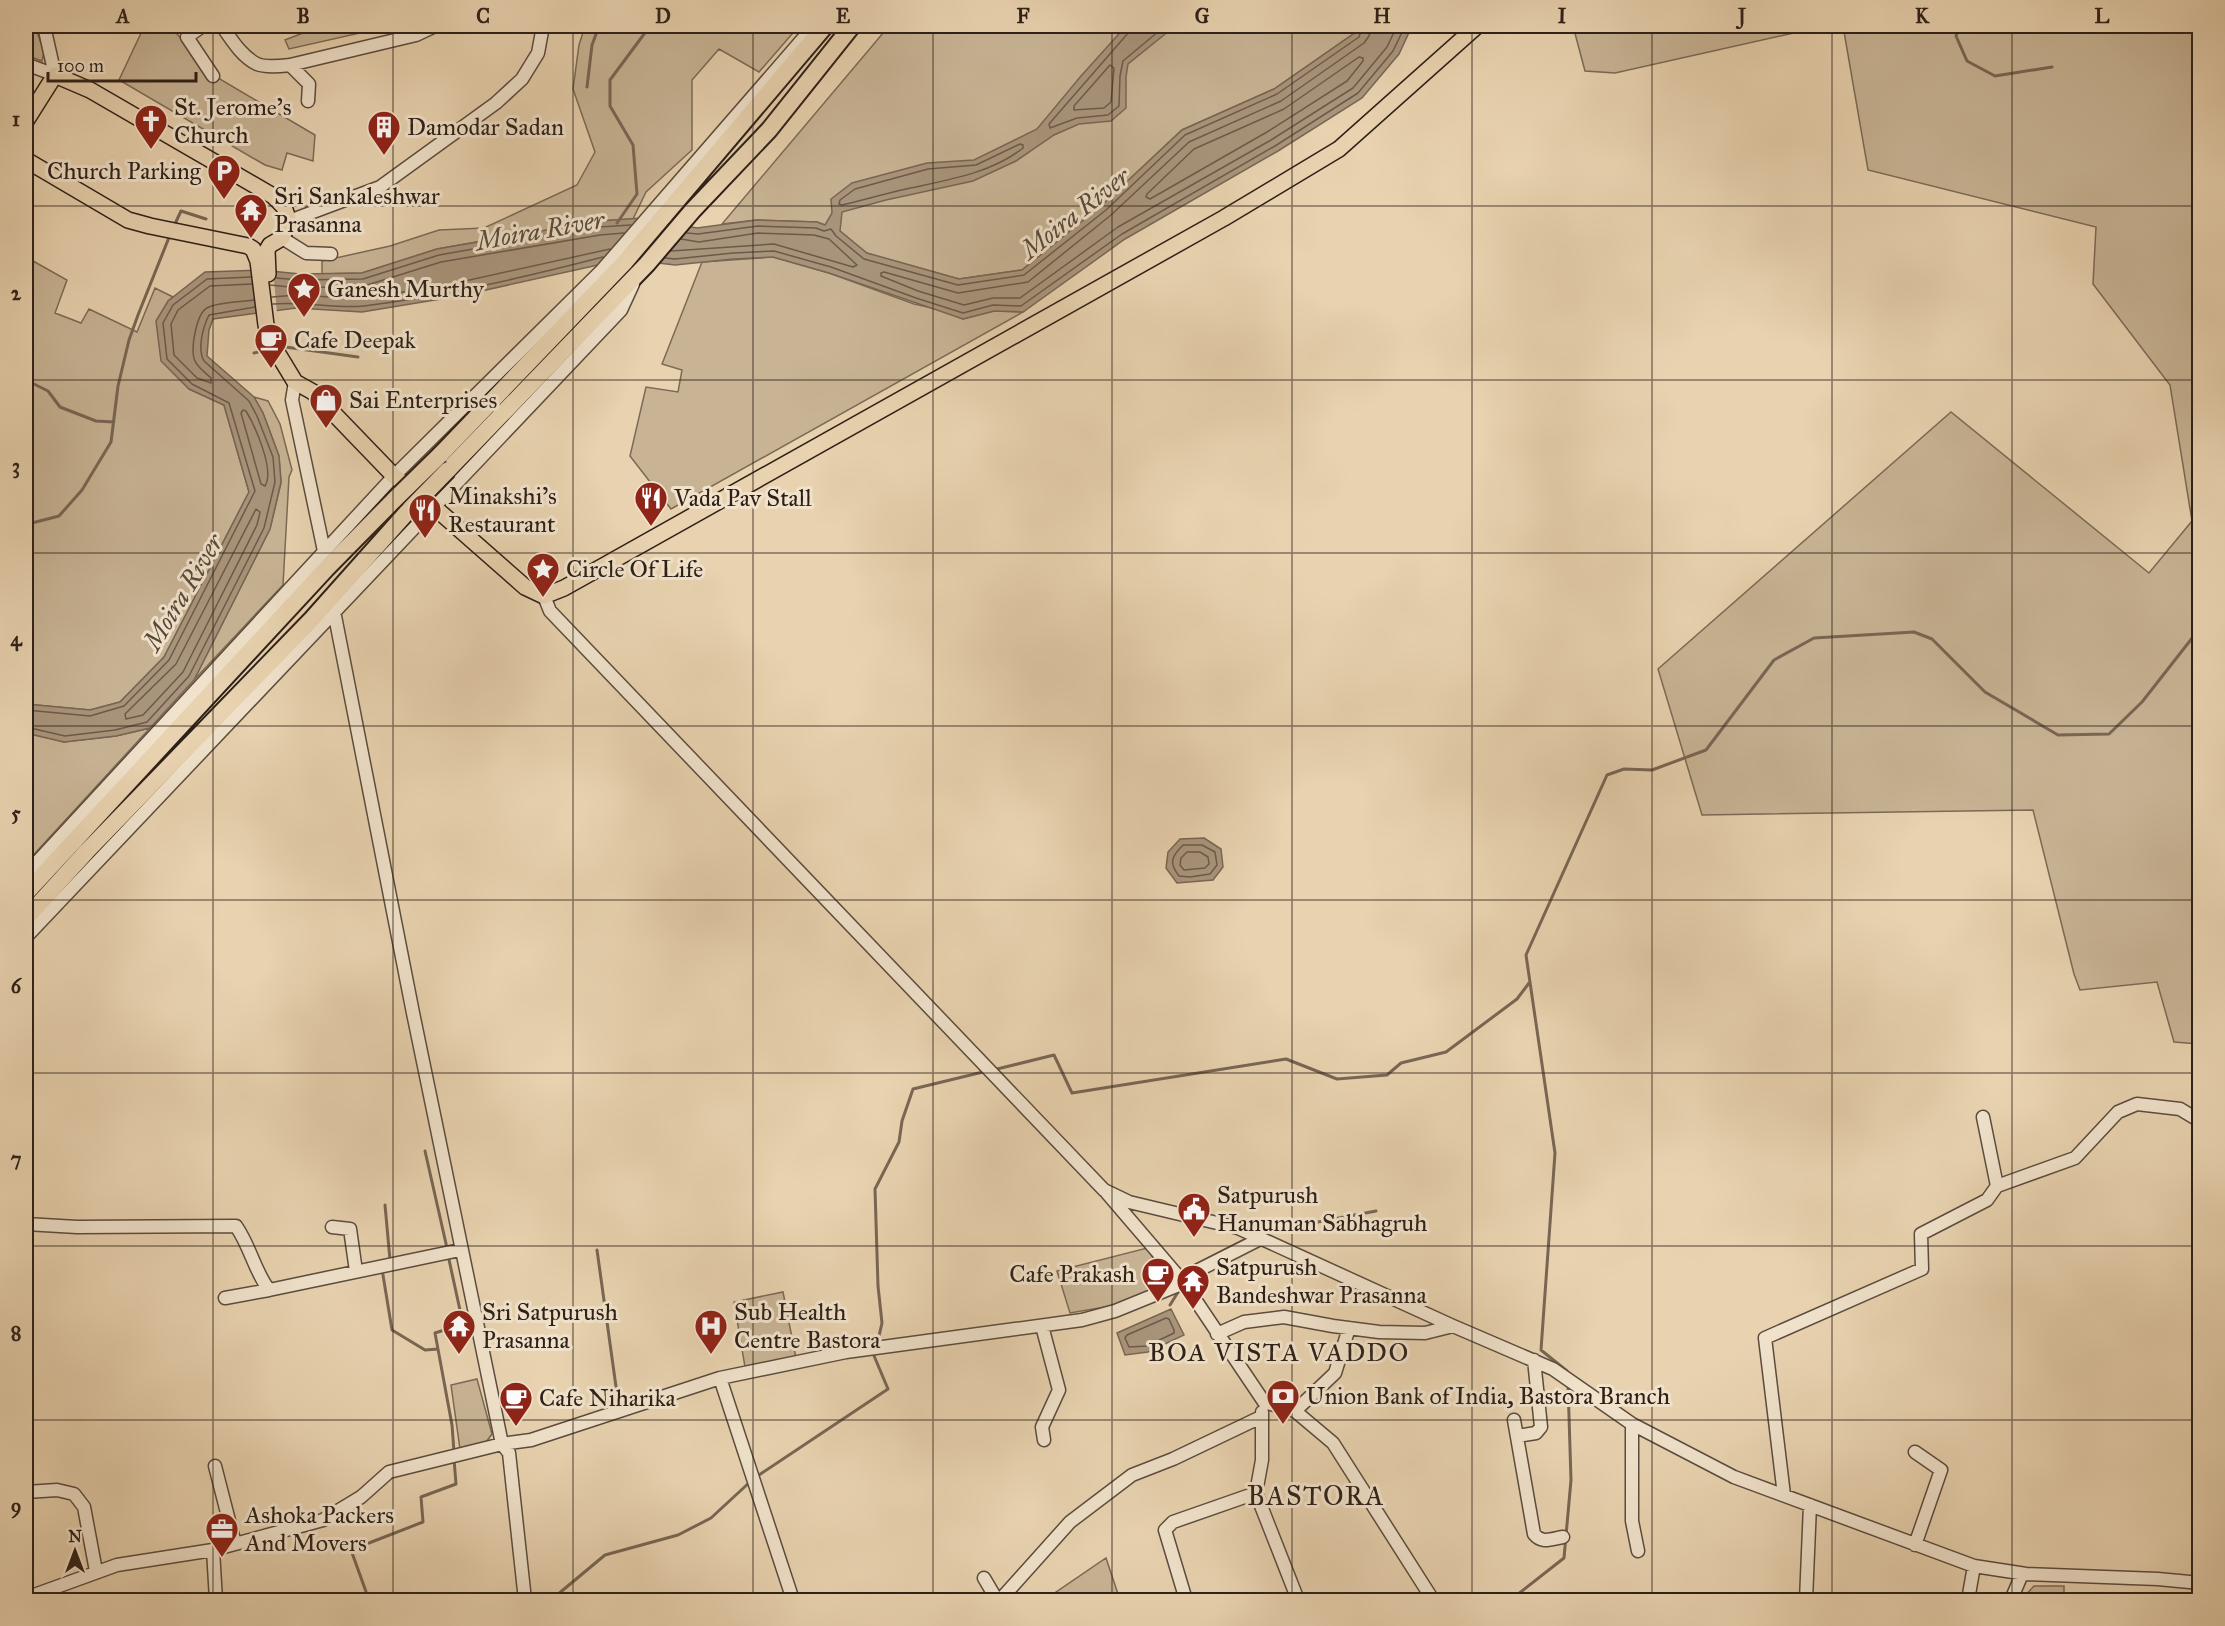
<svg xmlns="http://www.w3.org/2000/svg" width="2225" height="1626" font-family="'IM FELL Great Primer',serif">
<rect width="100%" height="100%" fill="#e8d2af"/>
<filter id="stains"><feTurbulence type="fractalNoise" baseFrequency=".00333" numOctaves="4"/><feColorMatrix values="0 0 0 0 .2 0 0 0 0 .09 0 0 0 0 .02 0 0 0 .5 -.17"/></filter>
<radialGradient id="worn" r=".72"><stop offset=".6" stop-color="#630" stop-opacity="0"/><stop offset="1" stop-color="#630" stop-opacity=".3"/></radialGradient>
<path fill="#c8b495" stroke="#7b6a56" stroke-width="1.5" d="M26,26H35L44,52L42,61L26,55Z
M127,26H170L213,75L315,135L313,161L287,153L282,170L265,165L119,80L142,31Z
M321,26H391L289,49L285,40Z
M585,26H799L759,72L719,49L692,80V150L646,192L633,219L599,221L437,249L362,273L322,274V261L390,246L439,230L484,228L577,185L595,152L573,89L579,45Z
M889,26H1358L1356,32L1274,89L1182,130L1102,205L1022,270L959,279L866,253L840,231L817,222L757,220L722,224Z
M1573,26H1825L1615,73L1585,71Z
M1843,26H2199V1044L2174,1042L2157,982L2080,990L2074,974L2033,810L1702,815L1658,669L1951,412L2149,573L2192,521L2170,385L2093,284L2096,227L1868,170Z
M773,257L829,273L914,304L941,310L963,319L994,311L1023,312L671,509L630,456L646,387L678,392L682,370L662,364L702,262Z
M33,261L67,280L55,313L81,323L89,309L137,332L155,288L173,297L168,301L189,389L224,405L249,492L164,657L120,702L90,710L26,704V299L30,301Z
M254,397L268,401L280,424L292,470L289,477L283,585L194,680L270,529L281,483L279,456L263,413Z
M150,728L26,863V733L64,742L116,736Z
M1147,1248L1169,1284L1111,1306L1070,1313L1057,1271Z
M783,1292L796,1358L745,1367L734,1302Z
M477,1379L492,1434L486,1442L460,1449L451,1385Z
M1106,1558L1120,1600H1046V1599Z
M2034,1586H2064V1600H2021Z"/>
<path fill="#a9957c" stroke="#786654" stroke-width="1.5" d="M1126,26H1175L1128,64L1126,77V108L1111,121L1079,124L1054,135L1016,161L973,181L886,200L842,212L840,231L867,253L959,279L1022,270L1102,205L1182,130L1274,89L1356,32L1358,26H1412L1399,54L1362,98L1278,151L1125,239L1023,312L994,311L963,319L829,273L773,257L733,259L675,265L641,261L607,263L459,296L362,312L296,308L213,319L209,330L207,356L254,397L263,413L279,456L281,482L270,529L194,680L150,728L116,736L64,742L26,733V704L90,710L120,702L164,657L249,492L224,405L189,389L161,361L156,321L168,301L205,272L261,270L300,274L362,273L437,249L599,221L643,218L697,228L757,220L817,222L825,225L832,213L831,199L852,183L927,163L974,160L1037,129L1081,76Z
M1204,838L1221,849L1223,867L1213,880L1177,883L1166,868L1168,852L1180,839Z
M1171,1309L1184,1335L1148,1352L1125,1355L1117,1333Z"/>
<path fill="#e8d2af" d="M256,268L273,269L277,313L261,315Z"/>
<g fill="none" stroke-linecap="round" stroke-linejoin="round">
<path stroke="#6c5a4a" stroke-width="1.5" d="M1130,26L1129,32L1049,124L1050,128L1077,118L1108,115L1119,106L1120,76L1123,61L1165,26
M1371,26L1369,36L1364,43L1281,101L1189,142L1111,215L1028,282L958,293L884,272L881,273V276L918,291L964,305L993,298H1020L1118,227L1271,140L1353,88L1387,47L1397,26
M1359,57L1363,58V61L1347,81L1267,132L1150,199L1146,197L1147,194L1194,149L1284,109Z
M1110,65L1114,68L1111,102L1104,108L1074,110V106Z
M1020,144L1023,145V148C990,174 946,180 906,189C884,194 863,200 842,205L839,204L840,200L855,189L928,169L976,165Z
M687,233L698,234L758,226L816,228L824,231L831,229L836,236L864,259L958,285L1024,275L1106,210L1185,135L1277,94L1359,37L1363,26
M671,251L774,244L853,267L857,265L829,239L814,235L758,233L699,242L681,239
M665,258L675,259L733,253L774,251L831,267L916,298L963,313L993,305L1021,306L1122,234L1275,146L1358,93L1393,51L1405,26
M276,278L300,280L363,279L439,255L599,227L631,225
M252,284L210,286L178,310L171,324L174,355L197,378L211,383V378C206,373 198,368 195,361C190,351 196,314 207,308C217,302 242,302 254,300
M270,285L300,288L364,286L441,262L600,235L624,233
M272,297L297,295L362,299L456,283L610,249
M273,304C304,301 335,309 364,306C445,296 525,277 603,257
M243,410L246,411C255,426 275,470 265,486L261,484L241,413Z
M256,509L260,512L257,525L183,672L143,715L126,719L125,714L176,664Z
M26,710L90,716L124,706L169,660L255,491L229,403L192,384L167,359L163,323L173,305L207,279L251,277
M26,727L65,736L115,730L147,722L189,676L264,528L275,482L273,457L257,416L249,401L204,361C197,349 203,327 209,315L255,307
M1183,845H1202L1215,852L1217,865L1210,874L1190,877L1179,876C1169,863 1171,857 1183,845Z
M1187,852H1200L1208,857L1209,864L1205,868L1184,870L1180,865L1181,858Z
M1166,1318L1169,1319L1174,1330V1333L1147,1346L1129,1347L1125,1338L1127,1335Z"/>
<path stroke="#786654" stroke-width="3" d="M1959,26L1956,36L1967,61L1995,76L2052,67
M587,87L592,45L599,26
M617,223L637,194L633,145L610,106V80L650,26
M174,226L181,211L206,219
M278,346L358,357
M254,353L269,349
M26,380L48,391L60,407L96,421L114,422
M26,425L31,416
M26,527L28,524L59,516L82,490L111,442L118,386L129,340L138,315L170,235
M993,1070L1054,1055L1072,1093L1286,1059L1337,1079L1387,1075L1401,1063L1446,1052L1517,999L1529,983
M425,1151L447,1248
M385,1205L390,1260
M1259,1233L1376,1211
M597,1250L618,1401
M448,1255L463,1324L435,1333L452,1425L454,1452
M382,1269L392,1330L425,1350L438,1349
M1184,1274L1185,1270L1250,1237
M1170,1305L1180,1289
M869,1345L868,1342L879,1336L882,1323L878,1286L875,1189L899,1142L902,1121L913,1089L987,1071
M1567,1375V1371L1541,1350L1555,1153L1526,955L1607,775L1624,769L1652,770L1706,750L1774,660L1814,638L1914,632L1932,639L1985,692L2058,735L2109,734L2142,702L2200,628
M756,1477L888,1389L872,1351
M1513,1598L1564,1558L1571,1480L1568,1384
M369,1600L351,1550L423,1522L421,1497L456,1484L454,1459
M551,1600L605,1555L678,1535L711,1518L751,1481"/>
<defs>
<path id="minor" d="M44,26L55,75
M200,26L201,27L187,37L213,76
M222,26C231,39 242,57 257,64C266,68 281,66 290,65L416,35L435,26
M26,64L55,75
M290,65L309,84L308,101
M289,221L380,187L496,103L522,79L538,53L543,26
M282,238L306,253L331,254
M295,382L292,400L324,551
M544,596L550,611L1104,1190L1129,1202L1238,1228L1453,1326L1553,1369L1632,1424L1734,1477L1974,1566L2026,1574L2158,1579L2200,1583
M334,611L413,1013L502,1444L509,1453L525,1600
M26,874L394,476L602,270L814,26
M26,937L621,310L633,284
M1983,1117L1997,1186
M1107,1193L1184,1283L1264,1402L1295,1411L1333,1443L1433,1600
M26,1224L77,1227L236,1226C251,1248 254,1270 269,1290L460,1250
M332,1227L350,1229L356,1271
M1181,1279L1260,1239
M225,1298L269,1290
M1042,1326L1059,1390L1042,1427L1044,1440
M1217,1334L1244,1322L1284,1317L1333,1326L1379,1332L1425,1333L1453,1326
M720,1378L793,1600
M1295,1411L1335,1373L1349,1328
M1262,1412V1460L1256,1493L1298,1600
M1514,1420L1534,1534C1542,1544 1551,1539 1563,1537
M1632,1424V1521L1638,1551
M1517,1436L1536,1433L1541,1427L1534,1360
M1915,1452L1941,1470L1915,1545
M215,1466L235,1544
M26,1492L57,1490L74,1494L84,1507L96,1571
M1784,1495L1765,1338L1922,1269L1921,1234L1987,1200L1997,1186L2075,1158L2118,1112L2137,1104L2180,1109L2200,1121
M213,1550L216,1600
M984,1578L997,1600
M26,1598L117,1565L213,1550L323,1520L361,1497L389,1472L502,1444L531,1440L720,1378L846,1352L1082,1320L1115,1311L1184,1283
M1000,1600L1070,1522L1132,1475L1173,1459L1261,1417
M1186,1600L1165,1530L1173,1522L1256,1493
M1806,1600L1810,1505
M1968,1600L1974,1566
M2011,1600L2022,1574"/>
<path id="major" d="M26,121L55,75L90,90L273,196L284,207L289,221L282,238L270,245L267,250L268,274
M26,160L128,220L150,226L248,246L253,249L258,261L266,325L272,344L295,382L313,392L394,476L433,506L525,587L544,596L564,588L1224,218L1339,149L1477,26"/>
<path id="highway" d="M440,455L624,263L825,26
M448,470L647,264L693,210L769,130L852,26
M26,893L326,569L395,499
M26,918L87,851L312,619L410,509"/>
</defs>
<use href="#minor" stroke="#5c4c3e" stroke-width="15"/>
<use href="#major" stroke="#2e2018" stroke-width="18"/>
<use href="#highway" stroke="#2e2018" stroke-width="20"/>
<use href="#minor" stroke="#f0e2cb" stroke-width="12"/>
<use href="#major" stroke="#e8d2af" stroke-width="15"/>
<use href="#highway" stroke="#e8d2af" stroke-width="16"/>
<defs>
<path id="highway-bridge" d="M395,499L440,455
M410,509L448,470"/>
</defs>
<use href="#highway-bridge" stroke="#2e2018" stroke-width="20" stroke-linecap="butt"/>
<use href="#highway-bridge" stroke="#e8d2af" stroke-width="16"/>
</g>
<path fill="none" stroke="#2e2018" stroke-width="1.5" stroke-opacity="0.55" d="M213,26V1600M393,26V1600M573,26V1600M753,26V1600M933,26V1600M1112,26V1600M1292,26V1600M1472,26V1600M1652,26V1600M1832,26V1600M2012,26V1600M26,206H2200M26,380H2200M26,553H2200M26,726H2200M26,900H2200M26,1073H2200M26,1246H2200M26,1420H2200"/>
<defs>
<symbol id="church-pin" viewBox="-11 -11 22 30"><path d="M0 17L-7.5 6A9.5 9.5 0 1 1 7.5 6Z" fill="#8f2418" stroke="#f0e2cb"/><path d="M-1.2-6h2.4v3.5h3.3v2.4h-3.3V6h-2.4V-.1h-3.3v-2.4h3.3Z" fill="#fff"/></symbol>
<symbol id="building-pin" viewBox="-11 -11 22 30"><path d="M0 17L-7.5 6A9.5 9.5 0 1 1 7.5 6Z" fill="#8f2418" stroke="#f0e2cb"/><path d="M-4-6H4V6H1V3H-1V6H-4ZM-2.5-4.3h1.7v1.8h-1.7ZM.8-4.3h1.7v1.8H.8ZM-2.5-1h1.7V.8h-1.7ZM.8-1h1.7V.8H.8Z" fill="#fff"/></symbol>
<symbol id="parking-pin" viewBox="-11 -11 22 30"><path d="M0 17L-7.5 6A9.5 9.5 0 1 1 7.5 6Z" fill="#8f2418" stroke="#f0e2cb"/><path d="M-3.5-5.5H1a3.5 3.5 0 0 1 0 7H-1V5.5H-3.5ZM-1-3.4V-.6H.8a1.4 1.4 0 0 0 0-2.8Z" fill="#fff"/></symbol>
<symbol id="temple-pin" viewBox="-11 -11 22 30"><path d="M0 17L-7.5 6A9.5 9.5 0 1 1 7.5 6Z" fill="#8f2418" stroke="#f0e2cb"/><path d="M0-6L5-2H3V0L6.5 2.5H4V6H1.5V3h-3V6H-4V2.5H-6.5L-3 0V-2H-5Z" fill="#fff"/></symbol>
<symbol id="sight-pin" viewBox="-11 -11 22 30"><path d="M0 17L-7.5 6A9.5 9.5 0 1 1 7.5 6Z" fill="#8f2418" stroke="#f0e2cb"/><path d="M0-6L1.8-2.2L6-1.7L2.9 1.2L3.7 5.4L0 3.3L-3.7 5.4L-2.9 1.2L-6-1.7L-1.8-2.2Z" fill="#fff"/></symbol>
<symbol id="cafe-pin" viewBox="-11 -11 22 30"><path d="M0 17L-7.5 6A9.5 9.5 0 1 1 7.5 6Z" fill="#8f2418" stroke="#f0e2cb"/><path d="M-5.5-4.5H6V0H3Q3 3.5 0 3.5H-2.5Q-5.5 3.5-5.5 0ZM3-3.2v2h1.7v-2ZM-6 4.5H4V6H-6Z" fill="#fff"/></symbol>
<symbol id="shop-pin" viewBox="-11 -11 22 30"><path d="M0 17L-7.5 6A9.5 9.5 0 1 1 7.5 6Z" fill="#8f2418" stroke="#f0e2cb"/><path d="M-5-2.5h2.3a2.7 3.5 0 0 1 5.4 0H5L5.5 6h-11ZM-1.5-2.5h3a1.5 2.3 0 0 0-3 0Z" fill="#fff"/></symbol>
<symbol id="restaurant-pin" viewBox="-11 -11 22 30"><path d="M0 17L-7.5 6A9.5 9.5 0 1 1 7.5 6Z" fill="#8f2418" stroke="#f0e2cb"/><path d="M-5-6h1v4h1v-4h1v4h1v-4h1v5L-1.5 .5V6h-2V.5L-5-1ZM5-6V6H3V1.5H1.5Q1.5-4 5-6Z" fill="#fff"/></symbol>
<symbol id="civic-pin" viewBox="-11 -11 22 30"><path d="M0 17L-7.5 6A9.5 9.5 0 1 1 7.5 6Z" fill="#8f2418" stroke="#f0e2cb"/><path d="M-.6-6.5H3V-4.5H.6V-3L4-1V1h2V6H-6V1h2V-1L-.6-3ZM-1.2 2.5V6h2.4V2.5Z" fill="#fff"/></symbol>
<symbol id="hospital-pin" viewBox="-11 -11 22 30"><path d="M0 17L-7.5 6A9.5 9.5 0 1 1 7.5 6Z" fill="#8f2418" stroke="#f0e2cb"/><path d="M-5-5h3v3.5h4V-5h3V5h-3V1.5h-4V5h-3Z" fill="#fff"/></symbol>
<symbol id="bank-pin" viewBox="-11 -11 22 30"><path d="M0 17L-7.5 6A9.5 9.5 0 1 1 7.5 6Z" fill="#8f2418" stroke="#f0e2cb"/><path d="M-6-4H6V4H-6ZM0-2.3a2.3 2.3 0 1 0 0 4.6a2.3 2.3 0 1 0 0-4.6Z" fill="#fff"/></symbol>
<symbol id="office-pin" viewBox="-11 -11 22 30"><path d="M0 17L-7.5 6A9.5 9.5 0 1 1 7.5 6Z" fill="#8f2418" stroke="#f0e2cb"/><path d="M-6-3h4V-5.5h4V-3h4V5H-6ZM-1-4.5V-3h2v-1.5ZM-6 0V1H6V0Z" fill="#fff"/></symbol>
</defs>
<g fill-rule="evenodd">
<use href="#church-pin" x="132" y="102" width="38" height="52"/>
<use href="#building-pin" x="365" y="108" width="38" height="52"/>
<use href="#parking-pin" x="205" y="152" width="38" height="52"/>
<use href="#temple-pin" x="232" y="191" width="38" height="52"/>
<use href="#sight-pin" x="285" y="270" width="38" height="52"/>
<use href="#cafe-pin" x="252" y="321" width="38" height="52"/>
<use href="#shop-pin" x="307" y="381" width="38" height="52"/>
<use href="#restaurant-pin" x="632" y="479" width="38" height="52"/>
<use href="#restaurant-pin" x="406" y="491" width="38" height="52"/>
<use href="#sight-pin" x="524" y="550" width="38" height="52"/>
<use href="#civic-pin" x="1175" y="1190" width="38" height="52"/>
<use href="#cafe-pin" x="1139" y="1255" width="38" height="52"/>
<use href="#temple-pin" x="1174" y="1262" width="38" height="52"/>
<use href="#temple-pin" x="440" y="1307" width="38" height="52"/>
<use href="#hospital-pin" x="692" y="1307" width="38" height="52"/>
<use href="#bank-pin" x="1264" y="1377" width="38" height="52"/>
<use href="#cafe-pin" x="497" y="1379" width="38" height="52"/>
<use href="#office-pin" x="203" y="1510" width="38" height="52"/>
</g>
<g text-anchor="middle" dominant-baseline="central" stroke-width="6" stroke-linejoin="round" paint-order="stroke">
<g font-size="24" fill="#2e2018" stroke="#f0e2cb" text-anchor="start">
<text x="174" y="107">St. Jerome's<tspan x="174" dy="28">Church</tspan></text>
<text x="407" y="127">Damodar Sadan</text>
<text x="201" y="171" text-anchor="end">Church Parking</text>
<text x="274" y="196">Sri Sankaleshwar<tspan x="274" dy="28">Prasanna</tspan></text>
<text x="327" y="289">Ganesh Murthy</text>
<text x="294" y="340">Cafe Deepak</text>
<text x="349" y="400">Sai Enterprises</text>
<text x="448" y="496">Minakshi’s<tspan x="448" dy="28">Restaurant</tspan></text>
<text x="674" y="498">Vada Pav Stall</text>
<text x="566" y="569">Circle Of Life</text>
<text x="1217" y="1195">Satpurush<tspan x="1217" dy="28">Hanuman Sabhagruh</tspan></text>
<text x="1216" y="1267">Satpurush<tspan x="1216" dy="28">Bandeshwar Prasanna</tspan></text>
<text x="1135" y="1274" text-anchor="end">Cafe Prakash</text>
<text x="482" y="1312">Sri Satpurush<tspan x="482" dy="28">Prasanna</tspan></text>
<text x="734" y="1312">Sub Health<tspan x="734" dy="28">Centre Bastora</tspan></text>
<text x="1306" y="1396">Union Bank of India, Bastora Branch</text>
<text x="539" y="1398">Cafe Niharika</text>
<text x="245" y="1515">Ashoka Packers<tspan x="245" dy="28">And Movers</tspan></text>
</g>
<g font-size="26" font-style="italic" fill="#59493b" stroke="#f0e2cb">
<text transform="translate(1075 213) rotate(-38)">Moira River</text>
<text transform="translate(540 230) rotate(-10)">Moira River</text>
<text transform="translate(183 592) rotate(-59)">Moira River</text>
</g>
<g font-size="26" letter-spacing="1.5" fill="#2e2018" stroke="#f0e2cb">
<text x="1279" y="1352">BOA VISTA VADDO</text>
</g>
<g font-size="27" letter-spacing="1.5" fill="#2e2018" stroke="#f0e2cb">
<text x="1316" y="1495">BASTORA</text>
</g>
</g>
<rect width="2225" height="1626" fill="none" stroke="#e8d2af" stroke-width="66"/>
<g transform="translate(75 1551)" stroke="#f0e2cb" stroke-width="4.5" paint-order="stroke">
<path d="M0-4.5L10 22L0 15L-10 22Z" fill="#2e2018"/>
<text y="-9" font-size="16" font-weight="bold" text-anchor="middle" fill="#2e2018">N</text>
</g>
<path d="M48 72v9h148v-9" fill="none" stroke="#2e2018" stroke-width="3"/>
<text x="57" y="72" font-size="18" fill="#2e2018" stroke="#f0e2cb" stroke-width="4.5" paint-order="stroke">100 m</text>
<rect x="33" y="33" width="2159" height="1560" fill="none" stroke="#2e2018" stroke-width="2"/>
<g font-size="20" text-anchor="middle" font-weight="bold" fill="#2e2018">
<text x="123" y="23">A</text>
<text x="303" y="23">B</text>
<text x="483" y="23">C</text>
<text x="663" y="23">D</text>
<text x="843" y="23">E</text>
<text x="1023" y="23">F</text>
<text x="1202" y="23">G</text>
<text x="1382" y="23">H</text>
<text x="1562" y="23">I</text>
<text x="1742" y="23">J</text>
<text x="1922" y="23">K</text>
<text x="2102" y="23">L</text>
<text x="16" y="126">1</text>
<text x="16" y="300">2</text>
<text x="16" y="473">3</text>
<text x="16" y="646">4</text>
<text x="16" y="820">5</text>
<text x="16" y="993">6</text>
<text x="16" y="1166">7</text>
<text x="16" y="1340">8</text>
<text x="16" y="1513">9</text>
</g>
<rect width="100%" height="100%" filter="url(#stains)"/>
<rect width="100%" height="100%" fill="url(#worn)"/>
</svg>
